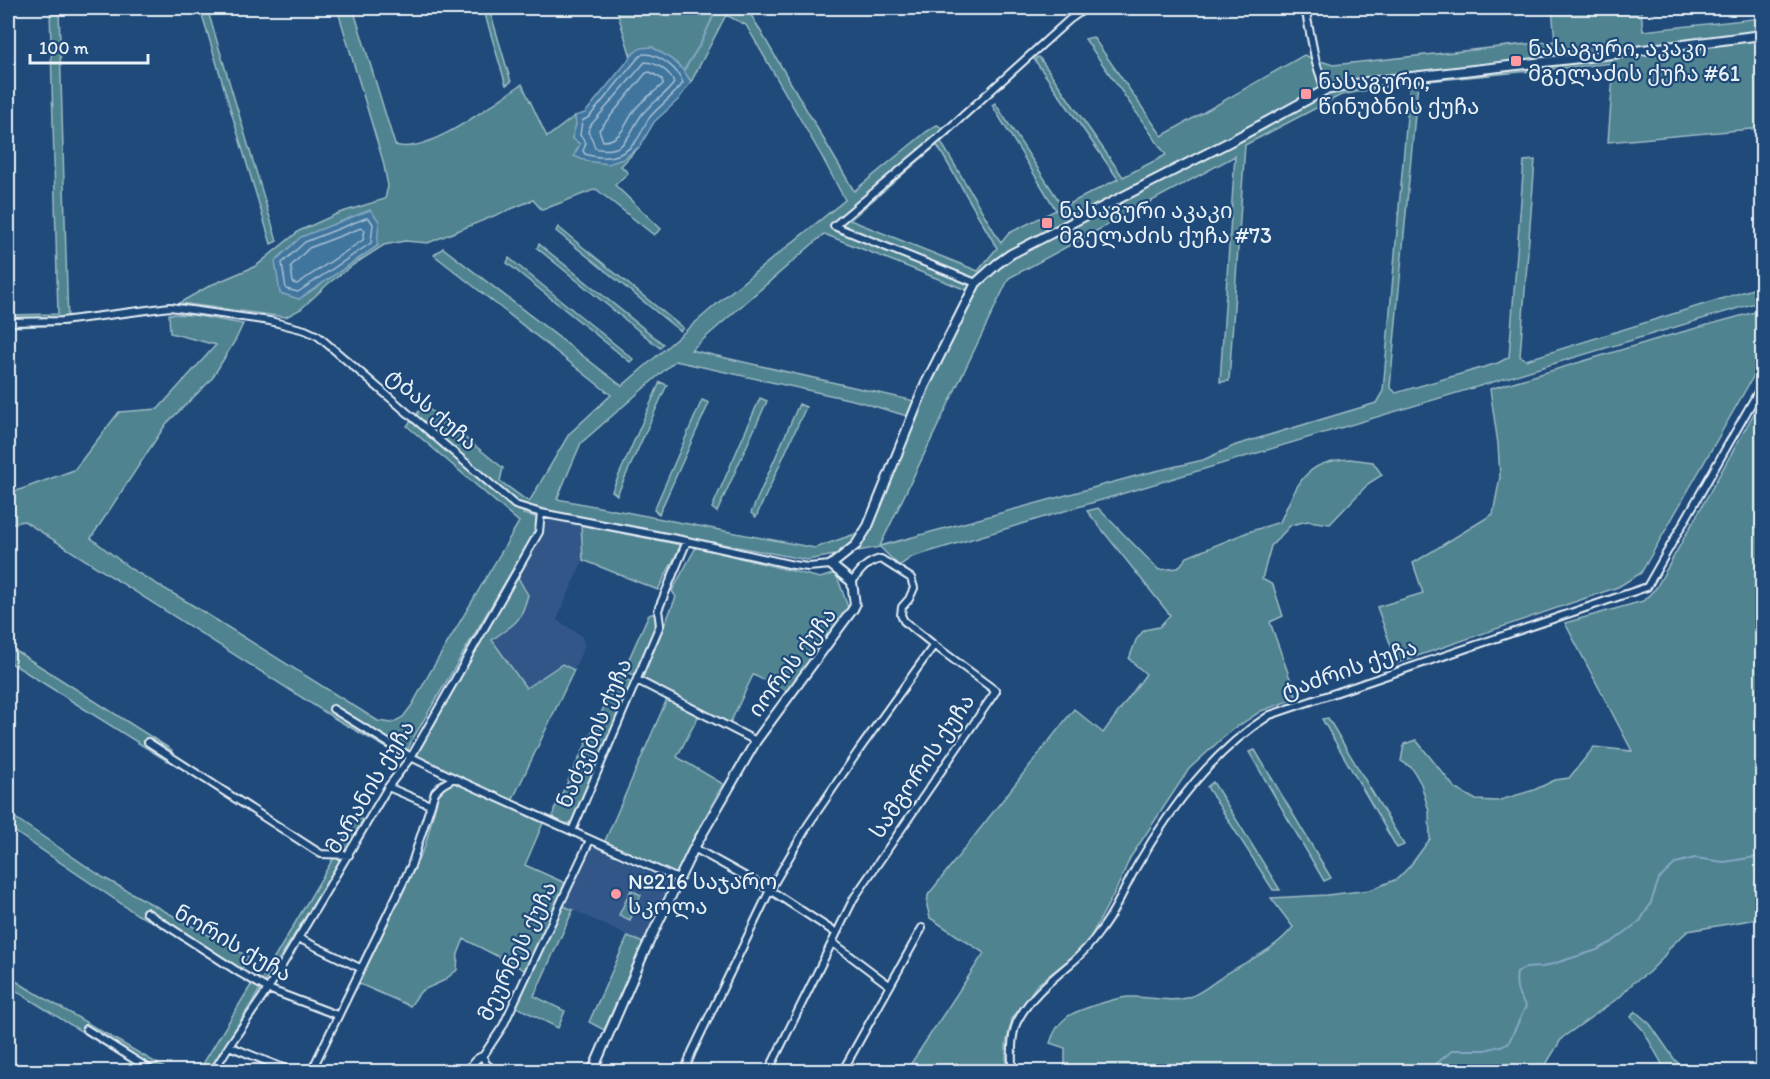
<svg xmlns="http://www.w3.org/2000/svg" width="1770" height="1079" font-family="Itim,'Noto Sans Georgian',sans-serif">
<rect width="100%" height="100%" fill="#1f4a7a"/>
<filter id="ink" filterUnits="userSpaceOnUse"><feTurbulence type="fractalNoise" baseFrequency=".0167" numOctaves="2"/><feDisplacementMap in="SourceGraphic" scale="12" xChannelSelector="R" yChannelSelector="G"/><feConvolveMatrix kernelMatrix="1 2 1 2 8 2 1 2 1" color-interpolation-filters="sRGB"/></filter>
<g filter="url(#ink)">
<path fill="#305787" d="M549,519L581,525L583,560L557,620L581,635L585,645L574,670L561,664L526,688L492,640L519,621L525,606L526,589L516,574Z
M590,845L671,883L643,943L562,905Z"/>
<path fill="#4f8390" stroke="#9cbac4" stroke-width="1.5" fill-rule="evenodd" d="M50,8H59L68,325L8,327V315L58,314Z
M200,8H207L277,241L271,244Z
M337,8H353L395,145C427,156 495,102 522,84L547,137L575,116L576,125L572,138L580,144L574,156L623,159L640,146L621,166L628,173L615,185L661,229L654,235L596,189L542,210L533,200L428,243L405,241L384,245L353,265L329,283L301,309L286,317L179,303L211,285L256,266L299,231L339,213L385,199L388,186L383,161ZM377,246L299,299L280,293L276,261L283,254Z
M483,8H489L511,82L506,85Z
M616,8H747L854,191L926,132L937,125L951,133L941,142L1001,243L1009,233L1056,210L992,105L995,103L1063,207L1118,179L1034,59L1039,57L1123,177L1166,155L1085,39L1093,37L1162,136L1304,55L1311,58L1333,65L1555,41L1552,8H1641L1643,31L1762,18V128L1608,142L1614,63L1418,82L1390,387L1396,393L1498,363L1509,357L1524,161L1535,160L1520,356L1526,360L1762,286V301L912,557L899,566L880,547L807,560L555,512L527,505L523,514L536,517L537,528L412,740L404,758L334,718L24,521L8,524V494L74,470L119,412L158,409L216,345L170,333L169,314L193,315L243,324L236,339L211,380L166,424L91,538L131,569L189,603L378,721L392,723L403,717L412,705L429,674L519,522L407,426L424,405L503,468L500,481L529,502L569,434L611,395L434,255L443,248L622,386L727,295L845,200L821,155L746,25L726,15L691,82C679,62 671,59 652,47L634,53L631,57ZM1410,82L1383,391L1376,403L1236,445L1203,460L1143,474L880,546L1009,278L1235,156L1220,382L1229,381L1245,145L1341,95ZM937,145L997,248L978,271L850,220ZM824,234L969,291L923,403L691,350ZM675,361L857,401L917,419L876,512L855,534L815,548L557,499L581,443Z
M558,227L683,328L680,331L556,231Z
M539,244L663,344L660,348L537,248Z
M509,258L633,359L630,362L507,263Z
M1762,310V358L1758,368L1641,573L1618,587L1397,663L1377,607L1423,593L1413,563L1493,514L1500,477L1498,444L1490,389L1664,337Z
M660,382L667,385L617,495L612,491Z
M760,398L767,401L717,512L712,508Z
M1762,399V918L1688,931L1672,945L1661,960L1648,973L1633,983L1621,996L1562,1038L1542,1071H1052L1065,1066V1048L1050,1043C1053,1033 1058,1024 1067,1017C1076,1010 1116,998 1128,997C1147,996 1169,1003 1187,998C1201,994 1214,982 1226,974C1250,959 1275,950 1293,927L1271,898L1327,895L1370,890L1397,879L1410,866L1430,839L1429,811L1421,784L1412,768L1401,761L1404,744L1416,740L1455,788L1476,800L1497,801L1534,790L1555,780L1569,778L1594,747L1632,751L1565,623L1643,601L1656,588Z
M702,400L709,403L659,514L654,510Z
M799,404L806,407L756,517L751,513Z
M1350,459L1373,462L1382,475L1369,483L1330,524L1308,521L1291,525L1271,546L1262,579L1273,585L1283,616L1270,622L1297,698L1261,711L1228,733L1189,769L1130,858L1117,888L1090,938L1078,952L1037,985L1012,1019L1006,1045V1071H906L984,953L930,918L927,906L928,895L1074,709L1103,733L1146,674L1129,659L1136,640L1144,630L1159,627L1170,615L1087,511L1098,508L1159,570L1178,568L1187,557L1248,532L1280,522C1297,485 1304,460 1350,459Z
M581,525L681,545L658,590L583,560Z
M696,547L820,578L836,573L849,610L788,691L753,675L730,723L641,682L676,597L672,591Z
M516,574L528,595C519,627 515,622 492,640L526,688L562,664L574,670L512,801L415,755Z
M651,614H655L657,624L635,676L624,670L648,616Z
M8,646L172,750L167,761L8,661Z
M619,676L632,682L571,823C564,825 558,821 553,817L554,810Z
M667,699L699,715L677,757L723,784L692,841L677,875L604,843Z
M1328,718L1404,845L1397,848L1322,719Z
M1255,750L1331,878L1324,881L1249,752Z
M455,782L543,823L525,865L565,883L526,971L464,939L458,954L457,970L443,981L421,991L410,1006L357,983L425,846L438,796L443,788Z
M1213,782L1280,890H1273L1207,787Z
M8,813L104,878L249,957L241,971L202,944L138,915L8,827Z
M356,816L363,820L341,860L209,1071L198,1072L256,977L262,979L333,859Z
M631,890L641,895L630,920L619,915Z
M562,905L573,910L534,996L565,1011L558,1028L515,1006Z
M628,936L643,943L604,1030L589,1022Z
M8,976L27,988L170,1071H145L8,986Z
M1635,1011L1650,1024L1675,1060L1687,1071H1666L1643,1030L1631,1017Z"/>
<path fill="#41759e" stroke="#84a7c2" stroke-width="1.5" d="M652,47C671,59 679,62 691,82L678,100L654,122L640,146L623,159L608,164L586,161L574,156L580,144L572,138L576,125L575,116L585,113L634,53L641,48Z
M370,210L379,221L377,246L299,299L280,293L275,261L301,237Z"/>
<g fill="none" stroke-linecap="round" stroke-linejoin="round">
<path stroke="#a5bfd4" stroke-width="1.5" d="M643,54C658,53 679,69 683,83C672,98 661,104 650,117C644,124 642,134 636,141C623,158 604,160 585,154L583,151L586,143L580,135L582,121L589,117L638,58Z
M645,62C656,62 671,72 674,83C666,95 653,102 643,113C628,132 628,156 595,148L592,139L588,132L590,126Z
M650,72L662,79L663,84C655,92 645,98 638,106C626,118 624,141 603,141L599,130L646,73Z
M366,218H369L373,224L371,243L298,292L286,289L282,263L305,242Z
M361,228L365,230L363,240L297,284L293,283L291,266L309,248Z"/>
<path stroke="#84a7c2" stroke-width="2" d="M684,70L701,43L717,8
M1426,1072L1453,1050H1485L1508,1044L1526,1006C1517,994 1515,986 1517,972L1525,968L1543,967L1597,950L1612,942L1640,921L1650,905L1659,879L1676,863L1695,858L1724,862L1762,856"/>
<defs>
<path id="minor" d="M1305,8L1316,63L1325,90
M976,283L834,226L943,134L1069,20L1086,8
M8,322L62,321L170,307L270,321L305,330L318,336L515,505L541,513L687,541L793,565L808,567L831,565
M637,680L756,741
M333,709L411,757L454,778L678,879
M148,742L321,854L349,855
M388,787L430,805
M572,831L660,625L658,610L687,541
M694,848L770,890L836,933
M146,912L240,973L268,989L337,1015
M298,938L360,968
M832,942L889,985
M86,1029L154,1072
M229,1046L293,1072
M483,1056L486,1064L497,1072
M213,1072L229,1046L268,989L388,787L411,757L539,532L541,513
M311,1072L411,866L435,792L442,785L454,778
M468,1072C472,1064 475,1058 483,1056L503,1026L590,840
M684,1072L692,1052L770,890L808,825L859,750L934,645
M768,1072L854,898L996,691L934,645L904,621L901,615L902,607L909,599L914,588L911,578L881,559C866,562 860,571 852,582
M842,1072L922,928
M1012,1072C1012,1054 1010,1033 1019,1018C1032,995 1050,981 1069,965C1081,955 1091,944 1100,931C1116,911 1125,886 1138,864C1172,806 1213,751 1270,715L1647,587L1762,385"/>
<path id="tertiary" d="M592,1072L645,950L694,848L756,741L853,609L855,605L852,582L831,565L856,545L868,526L925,385L976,283L997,264L1011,254L1235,139L1325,90L1367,82L1580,58L1762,35"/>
</defs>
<use href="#minor" stroke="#e8f1f8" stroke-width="10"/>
<use href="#tertiary" stroke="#e8f1f8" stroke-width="12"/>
<use href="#minor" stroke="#1f4a7a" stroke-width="6"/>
<use href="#tertiary" stroke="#1f4a7a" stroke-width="8"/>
</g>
</g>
<g fill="#ff9aa2" stroke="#1f4a7a" stroke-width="2">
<rect x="1510" y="55" width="12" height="12" rx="3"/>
<rect x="1300" y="88" width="12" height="12" rx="3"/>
<rect x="1041" y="217" width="12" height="12" rx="3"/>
<circle cx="616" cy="894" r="6"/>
</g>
<g text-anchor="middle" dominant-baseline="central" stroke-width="4.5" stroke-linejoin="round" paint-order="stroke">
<g font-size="22" fill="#e8f1f8" stroke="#1f4a7a" text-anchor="start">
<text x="1528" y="48">ნასაგური, აკაკი<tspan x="1528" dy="25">მგელაძის ქუჩა #61</tspan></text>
<text x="1318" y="81">ნასაგური,<tspan x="1318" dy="25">წინუბნის ქუჩა</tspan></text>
<text x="1059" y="210">ნასაგური აკაკი<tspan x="1059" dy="25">მგელაძის ქუჩა #73</tspan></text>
<text x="628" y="881">№216 საჯარო<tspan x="628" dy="25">სკოლა</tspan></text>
</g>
<g font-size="22" fill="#e8f1f8" stroke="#1f4a7a">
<text transform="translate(432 409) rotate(41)">ტბას ქუჩა</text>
<text transform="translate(792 662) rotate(-53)">იორის ქუჩა</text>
<text transform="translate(1349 669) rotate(-19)">ტაძრის ქუჩა</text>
<text transform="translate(594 733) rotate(-67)">ნაძვების ქუჩა</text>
<text transform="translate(922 766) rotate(-56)">სამგორის ქუჩა</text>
<text transform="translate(370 787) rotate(-59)">მარანის ქუჩა</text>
<text transform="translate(233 943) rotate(30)">ნორის ქუჩა</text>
<text transform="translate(517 951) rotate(-64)">მეურნეს ქუჩა</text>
</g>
</g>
<rect width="1770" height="1079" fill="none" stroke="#1f4a7a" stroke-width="30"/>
<rect x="15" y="15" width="1740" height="1049" fill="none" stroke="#e8f1f8" stroke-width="2" filter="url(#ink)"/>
<path d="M30 54v9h118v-9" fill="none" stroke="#e8f1f8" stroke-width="3"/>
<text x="39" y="54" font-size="18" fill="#e8f1f8" stroke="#1f4a7a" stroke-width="4.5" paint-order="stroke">100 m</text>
</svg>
